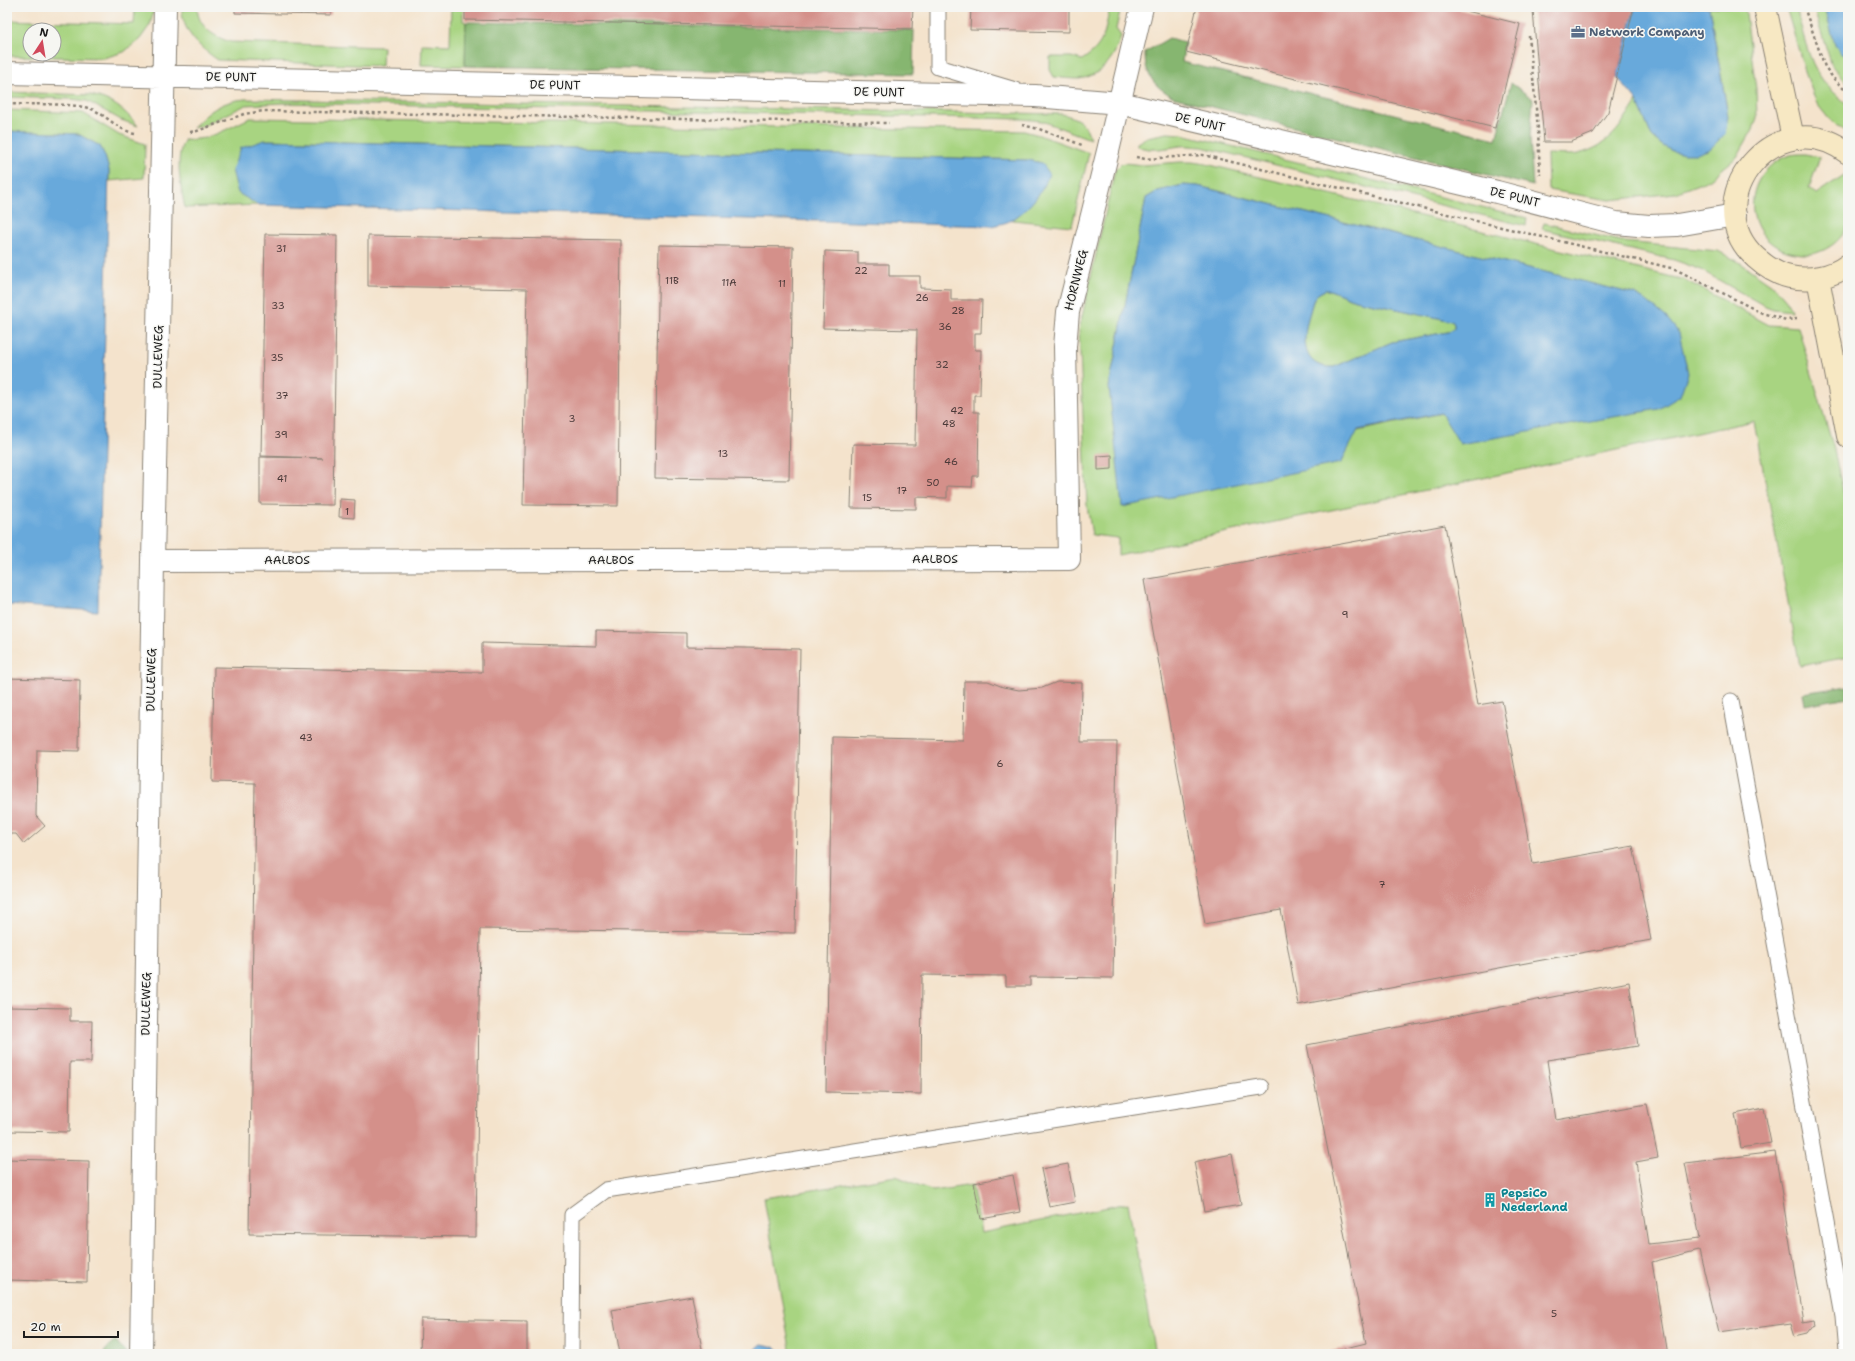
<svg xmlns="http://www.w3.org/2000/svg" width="1855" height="1361" font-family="'Shantell Sans',sans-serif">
<rect width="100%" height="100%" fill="#f6f6f2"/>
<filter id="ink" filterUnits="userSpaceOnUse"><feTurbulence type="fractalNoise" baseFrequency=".025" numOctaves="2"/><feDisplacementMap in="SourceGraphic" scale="8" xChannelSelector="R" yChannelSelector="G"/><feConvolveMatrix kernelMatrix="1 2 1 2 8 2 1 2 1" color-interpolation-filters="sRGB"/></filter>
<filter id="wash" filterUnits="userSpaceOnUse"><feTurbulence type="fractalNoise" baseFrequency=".012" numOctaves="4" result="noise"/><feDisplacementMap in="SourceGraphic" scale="16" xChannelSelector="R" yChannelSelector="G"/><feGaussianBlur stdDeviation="0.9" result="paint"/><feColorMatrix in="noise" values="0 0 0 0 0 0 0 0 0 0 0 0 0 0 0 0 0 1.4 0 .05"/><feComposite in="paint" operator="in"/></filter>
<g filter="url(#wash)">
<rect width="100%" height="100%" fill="#f4e3cc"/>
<path fill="#a8d481" stroke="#62784e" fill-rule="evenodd" d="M135,7H155L150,25L140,39L124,52L104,58L7,56V20L134,24ZM30,30H54V54H30Z
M182,7H197C198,27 214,37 231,42L383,47L382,66L218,60C200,48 181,31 182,7Z
M451,7H463V21L466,22L465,66L421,65L422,44L450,45Z
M1110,7H1121L1116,29L1121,36C1116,56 1102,76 1079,79C1071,79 1062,78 1054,77L1050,70V57H1071L1082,60C1106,44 1104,33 1110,7Z
M1709,7H1745L1756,89L1757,119L1753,129L1737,157L1709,180L1675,193L1610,200L1548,190L1547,154C1557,154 1569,156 1578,154C1610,146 1621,126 1637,101L1652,137L1663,146L1727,108Z
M1786,7H1796C1802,29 1808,61 1822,79C1829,89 1839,97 1848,105V133L1829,119L1817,104L1805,72Z
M1813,7H1824L1835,44L1846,55L1848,53V84L1832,66Z
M7,92L90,95C111,99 124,109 138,126L121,120L87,101L70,99L7,97Z
M245,99L1062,114C1078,118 1087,123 1090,139L1042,121L1022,119L282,103L246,105L205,125L193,128C208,111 222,101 245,99Z
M7,110L83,113L119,135L145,144L144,178L109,181V170L105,156L100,146L78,134L7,131Z
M250,118L1024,131L1039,135L1089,153L1072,226L1013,220L1028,206L1045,185L1042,163L1028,160L265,140L235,181L258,205L185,208C181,188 174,157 185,139C209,142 229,127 250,118Z
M1167,133L1182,134L1527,218L1526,226L1202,147C1195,147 1187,145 1180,146C1166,148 1151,152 1137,146V143L1147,137Z
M1805,154L1820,157L1809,188L1816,194L1844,175C1845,178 1848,180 1848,183C1849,192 1850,222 1846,229C1840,241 1829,249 1816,253C1809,255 1802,254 1795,253C1742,244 1738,175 1787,156C1792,154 1799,154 1805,154Z
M1180,162H1192L1206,164L1672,277L1685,280L1769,325L1798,327L1833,446L1848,513V657L1800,666L1754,421L1118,555V538L1092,535L1087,506L1079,330L1115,170L1121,164L1124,163L1143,165ZM1183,185L1198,186L1634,294C1652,304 1666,317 1679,333L1680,396L1675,399L1442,413L1358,431L1109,387L1146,198L1158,191Z
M1544,223L1625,242L1718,251L1739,262L1775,287L1787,301L1791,311L1773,309L1763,305L1699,269L1674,260L1542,229Z
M1325,290H1330L1355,300L1452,321L1454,324V328L1448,332L1392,342L1334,367C1301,369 1302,338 1309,315C1311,309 1312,302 1315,297C1317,294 1321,292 1325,290Z
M896,1176L933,1191L972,1185L981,1233L1128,1203L1155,1354H791L764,1198Z"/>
<path fill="#86b66f" stroke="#516946" d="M466,22L914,30L913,74L465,66Z
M1169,38L1185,42L1182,62L1496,139L1511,83L1533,99L1530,137L1533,186L1176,98C1156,89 1144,75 1145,52Z
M1848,686V697L1805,705L1803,693Z
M114,1341H116L127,1354H104V1352Z"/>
<path fill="#67a9db" stroke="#42627c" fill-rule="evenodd" d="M1635,7H1709L1728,116L1725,134L1710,149L1697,154H1684L1672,151L1663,146L1652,137L1637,101L1617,77Z
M1824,7H1848V53L1846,55L1841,54L1835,44Z
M7,131L78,134L100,146L105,156L109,170L98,611L7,605Z
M265,140L1028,160L1042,163L1049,173C1045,190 1028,210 1013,219C1008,223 999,224 992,226L258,205L238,193L232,170L241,148Z
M1183,185L1198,186L1634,294L1648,302L1667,318L1679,333L1688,373L1680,396L1659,409L1460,444L1441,413L1358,430L1341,463L1122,507L1109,387L1146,198L1158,191ZM1325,290H1330L1355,300L1452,321L1454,324V328L1448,332L1392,342L1334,367C1301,369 1302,338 1309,315C1311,309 1312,302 1315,297C1317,294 1321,292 1325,290Z
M762,1344L775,1347L781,1354H751L755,1349Z"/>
<g id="blocks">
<path fill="#d4908a" d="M235,7H331V15L235,13Z
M465,7H913L912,29L465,20Z
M971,7H1069V32L970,30Z
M1197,7H1450L1520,24L1495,128L1186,52Z
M1524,7H1634L1608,112L1593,133L1571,142H1544L1533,10Z
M265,234L337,235L333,505L260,504V457L323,458L261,456Z
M368,236L621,240L618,506L523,505L527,289L368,286Z
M659,245L793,247L789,480L655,478Z
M825,251L858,252V264H889V276H920V288L951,289V300H982L981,333H975V350H981L980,395H974V412H979L978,476H973L972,487L947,486V498L916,497V509L851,508L853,444L915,445L917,330L823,328Z
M1112,455V469L1098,470V456Z
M340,499L355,500L354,518L339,517Z
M1445,525L1478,705L1502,701L1533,864L1633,846L1651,940L1298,1005L1281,910L1205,924L1144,580Z
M596,631L686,633V647L800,649L795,933L480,929L476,1237L249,1234L255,783L212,782L214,667L482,672V643L596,646Z
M7,678L80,680L79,751L37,750L36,816L45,826L24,844L16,834H7Z
M964,681H988L1003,687L1019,690L1042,688L1057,682L1082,683L1081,742H1117L1113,978L1030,977V986H1006V976L922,975L921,1094L826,1092L832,737L963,740Z
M1629,982L1638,1046L1547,1060L1556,1120L1647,1104L1658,1158L1636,1162L1649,1244L1700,1238L1685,1163L1775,1152L1803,1323L1814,1321L1815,1325L1809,1333L1796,1336L1792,1323L1719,1333L1699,1250L1652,1262L1667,1354H1321L1366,1343L1307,1045Z
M7,1007L70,1008V1021H92L91,1062H70L69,1132L7,1131Z
M1764,1108L1771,1143L1741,1148L1735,1114Z
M1232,1154L1241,1205L1204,1211L1194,1162Z
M7,1159L89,1161L87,1282L7,1280Z
M1068,1164L1075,1202L1049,1207L1041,1169Z
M1013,1175L1020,1212L981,1219L974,1183Z
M692,1296L703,1354H620L612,1310Z
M421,1319L527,1321V1354H420Z"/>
</g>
</g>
<g filter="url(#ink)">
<use href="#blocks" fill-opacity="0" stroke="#888074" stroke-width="1"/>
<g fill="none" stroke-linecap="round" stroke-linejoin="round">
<defs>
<path id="lane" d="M938,7V67L1015,90
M1731,701L1843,1316L1846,1351H1848
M571,1354L572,1215L606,1190L1261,1087"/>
<path id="street" d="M7,73L1035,96L1120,103L1497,192L1616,223L1649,226L1677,225L1735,215
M153,561L1069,559L1065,347L1068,312L1108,151L1142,7
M141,1354L153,561L165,7"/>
<path id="secondary" d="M1765,7L1793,138
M1848,153C1776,98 1694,202 1756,258C1766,267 1777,274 1790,277C1810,281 1832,277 1848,265
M1818,278L1848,436"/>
</defs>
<use href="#lane" stroke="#888074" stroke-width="17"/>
<use href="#street" stroke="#888074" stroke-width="24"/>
<use href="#secondary" stroke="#888074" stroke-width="24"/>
<path stroke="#888074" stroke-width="2.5" stroke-dasharray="3 3" stroke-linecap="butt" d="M1804,7L1825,67L1834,79L1848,93
M1529,36L1538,129L1540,175
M7,104C29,105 76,102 94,110C108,117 119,131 135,133
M1022,125L1039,129L1082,145
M190,132L197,131L244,114L264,111L889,123
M1136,157L1145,159L1203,155L1675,269L1762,313L1786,320L1797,319"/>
<use href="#lane" stroke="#fff" stroke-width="15"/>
<use href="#street" stroke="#fff" stroke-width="22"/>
<use href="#secondary" stroke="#f7e8c3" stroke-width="22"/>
</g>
</g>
<defs>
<symbol id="office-bare" viewBox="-9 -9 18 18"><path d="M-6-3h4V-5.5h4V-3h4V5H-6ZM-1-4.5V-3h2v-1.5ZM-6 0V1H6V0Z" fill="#5c6f8a" stroke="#f6f6f2" stroke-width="2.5" paint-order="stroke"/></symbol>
<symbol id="building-bare" viewBox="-9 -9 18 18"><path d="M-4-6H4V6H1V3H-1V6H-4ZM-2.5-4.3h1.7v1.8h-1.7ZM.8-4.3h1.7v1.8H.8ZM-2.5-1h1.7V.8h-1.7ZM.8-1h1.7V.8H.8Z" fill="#0f9aa8" stroke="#f6f6f2" stroke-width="2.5" paint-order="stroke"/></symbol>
</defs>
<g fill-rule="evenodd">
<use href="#office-bare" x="1568" y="22" width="20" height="20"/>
<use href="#building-bare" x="1480" y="1190" width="20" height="20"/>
</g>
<g text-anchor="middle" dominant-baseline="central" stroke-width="3" stroke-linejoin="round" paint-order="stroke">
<g font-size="10" fill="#4a3938">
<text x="281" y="248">31</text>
<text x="861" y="270">22</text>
<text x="672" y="280">11B</text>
<text x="729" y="282">11A</text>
<text x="782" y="283">11</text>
<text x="922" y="297">26</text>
<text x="278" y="305">33</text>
<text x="958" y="310">28</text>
<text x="945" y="326">36</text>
<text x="277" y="357">35</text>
<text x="942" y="364">32</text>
<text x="282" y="395">37</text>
<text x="957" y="410">42</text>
<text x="572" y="418">3</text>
<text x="949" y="423">48</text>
<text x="281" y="434">39</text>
<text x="723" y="453">13</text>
<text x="951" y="461">46</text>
<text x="282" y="478">41</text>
<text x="933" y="482">50</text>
<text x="902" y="490">17</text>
<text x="867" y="497">15</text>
<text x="347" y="511">1</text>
<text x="1345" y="614">9</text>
<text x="306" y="737">43</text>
<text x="1000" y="763">6</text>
<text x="1382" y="884">7</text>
<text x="1554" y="1313">5</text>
</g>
<g font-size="12" font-weight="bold" fill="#4e5e75" stroke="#f6f6f2" text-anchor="start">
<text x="1589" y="32">Network Company</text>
</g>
<g font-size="12" fill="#1c1c1c" stroke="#f6f6f2">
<text transform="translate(231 77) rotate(1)">DE PUNT</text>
<text transform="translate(555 85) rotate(1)">DE PUNT</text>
<text transform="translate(879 92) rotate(1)">DE PUNT</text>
<text transform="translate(1200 122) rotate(13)">DE PUNT</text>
<text transform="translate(1515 197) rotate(14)">DE PUNT</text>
<text transform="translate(1076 280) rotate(-76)">HORNWEG</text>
<text transform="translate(158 357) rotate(-89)">DULLEWEG</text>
<text x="935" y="559">AALBOS</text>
<text x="287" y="560">AALBOS</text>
<text x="611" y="560">AALBOS</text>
<text transform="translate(151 680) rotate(-89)">DULLEWEG</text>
<text transform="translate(146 1004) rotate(-89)">DULLEWEG</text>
</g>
<g font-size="12" font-weight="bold" fill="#0d838f" stroke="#f6f6f2" text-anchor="start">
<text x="1501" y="1193">PepsiCo<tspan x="1501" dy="14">Nederland</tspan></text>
</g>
</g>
<rect width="1855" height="1361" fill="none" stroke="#f6f6f2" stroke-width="24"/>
<g transform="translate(42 42) rotate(12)"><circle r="19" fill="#f6f6f2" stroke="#9f9f9c"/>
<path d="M0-3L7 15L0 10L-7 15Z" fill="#d1495b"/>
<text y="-6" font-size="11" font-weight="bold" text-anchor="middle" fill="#1c1c1c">N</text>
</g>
<path d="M24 1331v6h94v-6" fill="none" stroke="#1c1c1c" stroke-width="2"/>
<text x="30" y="1331" font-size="12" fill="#1c1c1c" stroke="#f6f6f2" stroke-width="3" paint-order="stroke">20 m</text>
</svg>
